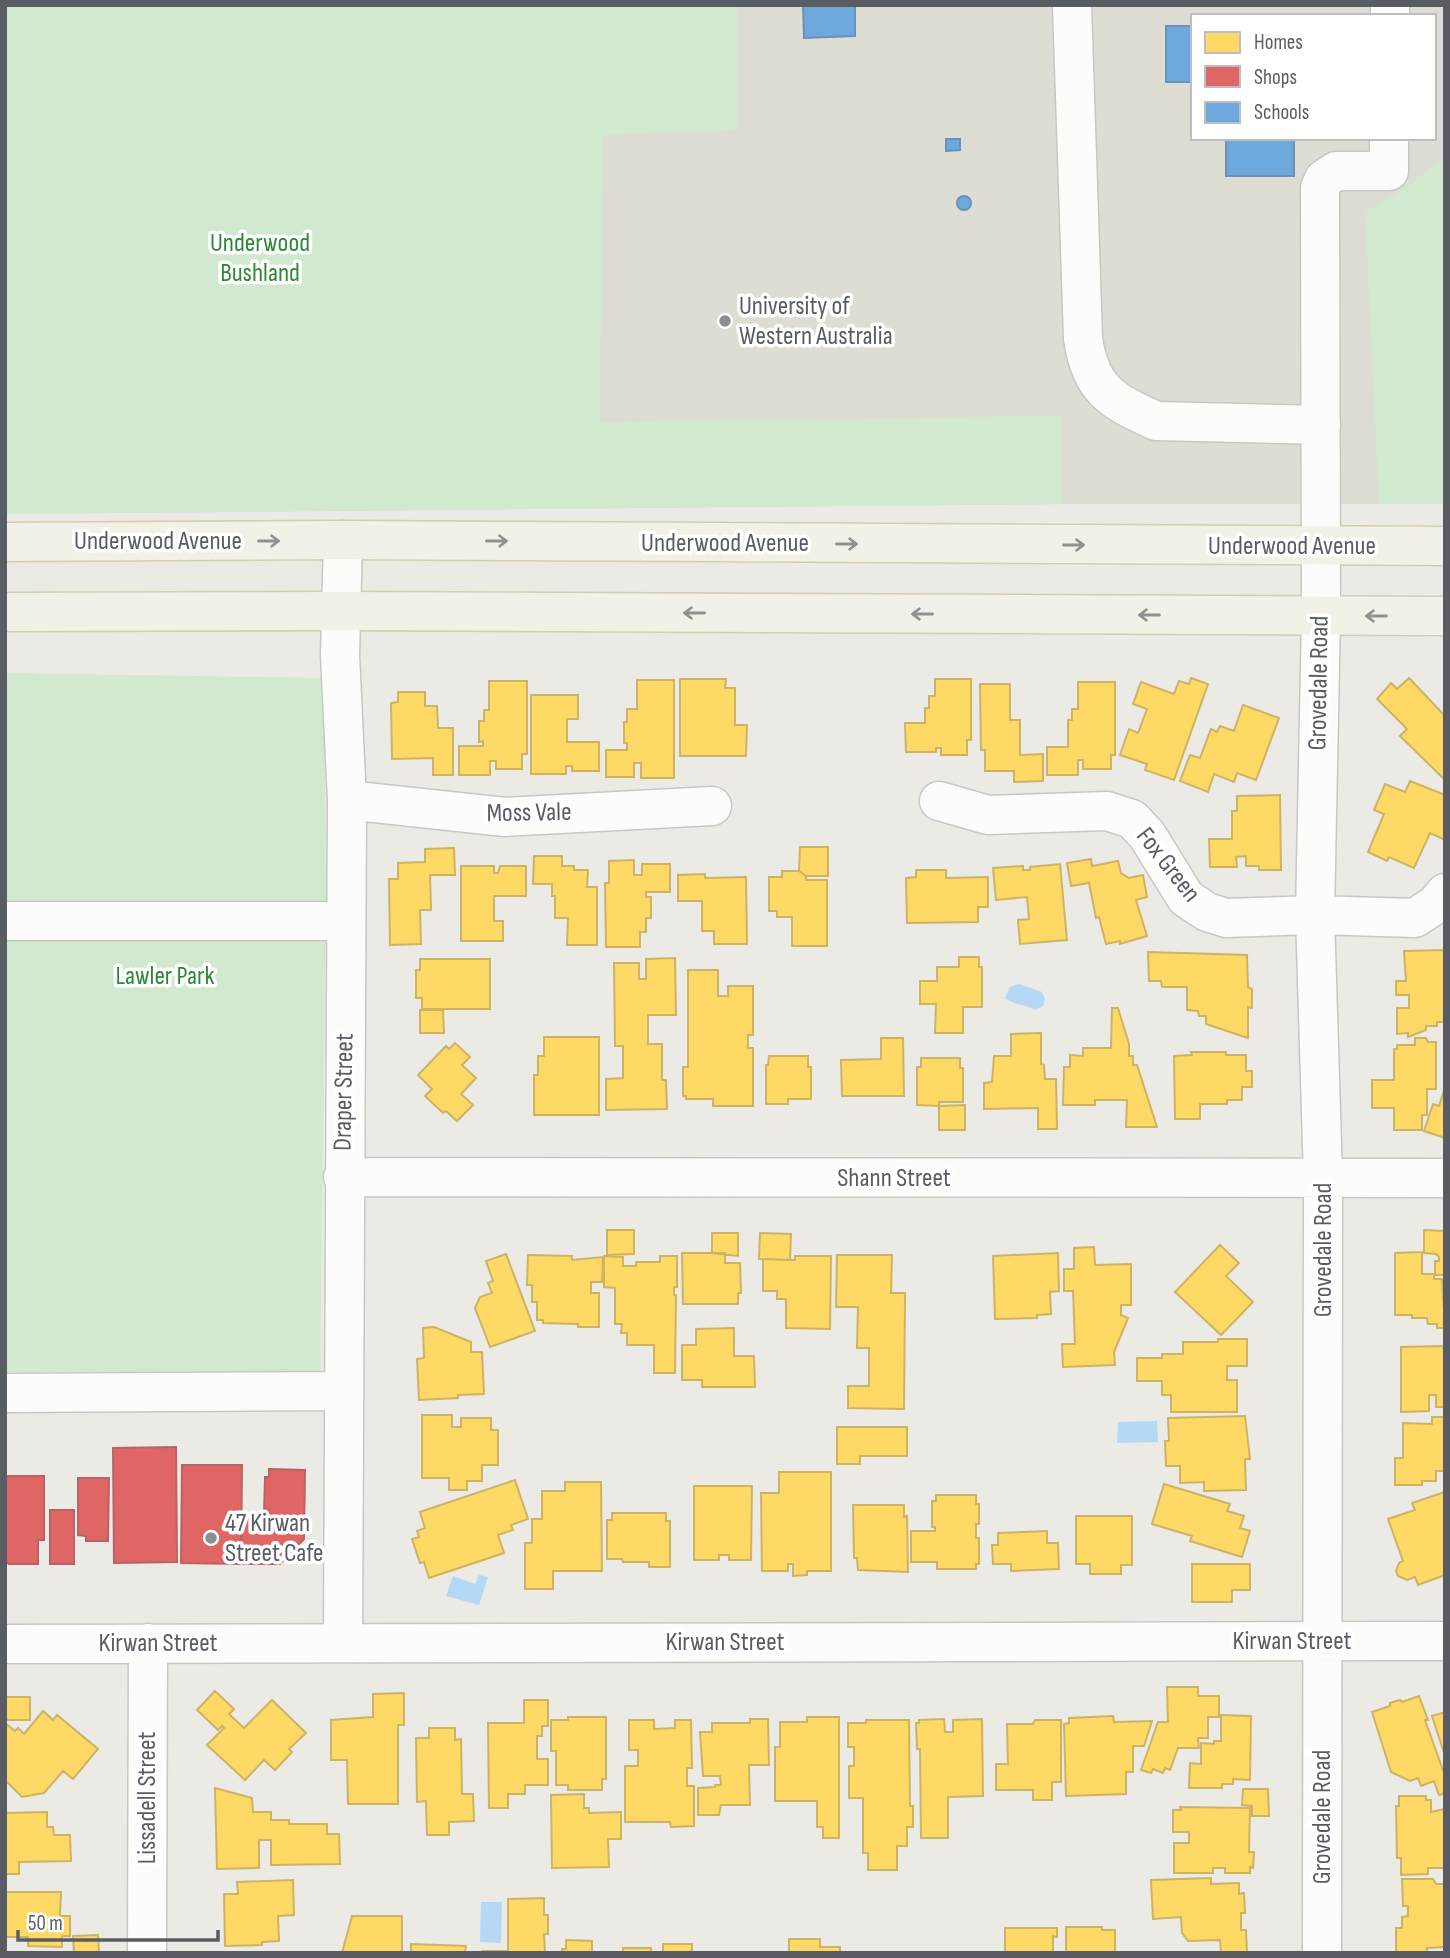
<svg xmlns="http://www.w3.org/2000/svg" width="1450" height="1958" font-family="'Sofia Sans Condensed',sans-serif">
<rect width="100%" height="100%" fill="#ebeae4"/>
<path fill="#ddddd4" fill-rule="evenodd" d="M5,5H1445V504H1062L5,514ZM1193,16H1434V138H1193Z"/>
<path fill="#d1e9cf" d="M5,5H737V130L603,135L600,422L1061,416L1062,504L5,514Z
M1442,158H1445V504H1379L1365,212L1406,188Z
M5,673L324,678L326,882L320,1373L5,1372Z"/>
<path fill="#b6d8f7" d="M1019,984L1042,992L1045,999L1043,1006L1036,1010C1026,1005 1012,1004 1005,998L1010,987Z
M1157,1421L1158,1442L1117,1443L1118,1422Z
M479,1575L488,1577L479,1605L446,1596L453,1576L475,1584Z
M481,1902H502L501,1943L480,1942Z"/>
<path fill="#ffd966" stroke="#cdb465" stroke-width="2" d="M1191,678L1208,684L1174,780L1145,770L1147,764L1120,755L1129,729L1138,733L1147,709L1133,704L1141,682L1174,694L1179,681L1189,684Z
M1409,678L1445,716V780L1400,736L1407,729L1377,699L1391,683L1397,689Z
M680,679H726L725,688H735V725H747L746,756H680Z
M935,679H971V740H967V755H941V748H936V752H906L905,723H925V708H929V696H935Z
M637,680H674V778H641V763H634V777H606V750H627V743H624V722H627V709H637Z
M489,681H527V754H522V769H496V761H490V775H459V746H483V741L479,742V721H484V710H489Z
M1078,682H1115V755H1111V769H1083V760H1078V775H1047V747H1068V720H1072V709H1078Z
M980,684H1010V720H1020V755L1043,754V781L1014,782V771H985V750H981Z
M398,692H425V706H437L438,728H453V775H433V758L392,759L391,703L398,702Z
M531,695H578V719H567V742H599V771H572V766H566V774H531Z
M1243,705L1279,718L1256,780L1237,773L1234,782L1214,774L1208,792L1180,781L1190,755L1200,758L1211,729L1217,732L1220,726L1234,731Z
M1410,781L1445,795V840L1430,833L1414,868L1389,857L1387,861L1368,852L1384,814L1374,810L1385,784L1405,792Z
M1280,795L1281,870H1259V866H1246V856L1236,857L1237,867H1210L1209,839H1232V811H1237V796Z
M800,847H828V876H806L799,871Z
M454,848L455,875H430L431,910H420L421,944L390,945L389,879H398V863L425,862V849Z
M534,856H562V866H574V870H588L587,887H597V945H567L568,918H555V896H552V884H533Z
M1091,859L1092,866L1118,861L1121,873L1129,878L1143,875L1147,897L1136,900L1147,936L1120,944V941L1106,944L1099,917L1096,918L1089,883L1071,886L1067,863Z
M634,860V875H642V864H670V892H646V897H651V918H646V932H640V947H606L605,883H609V861Z
M1060,864L1067,940L1020,944L1018,920L1029,919L1027,897L996,900L993,868L1023,866V870H1030V867Z
M461,866H494V873H498L500,866H526V896H494V921H503V941H461Z
M916,870H946V878L988,877V907H978V922L907,923L906,878L916,877Z
M782,871H799L806,876V880H827V946H792V917H777V911H769V877H782Z
M705,874V878L746,877L747,944H714V931H702V901H678V875Z
M1445,950V1022H1437V1026H1426V1030L1408,1037V1033L1397,1034V1008H1409V995H1396V981H1406L1404,951Z
M1148,952L1247,955L1248,987L1252,989V1008L1248,1007V1038L1206,1024V1016H1199L1198,1011L1187,1010V987H1162L1161,981H1149Z
M959,957H979V967H982V1007H963V1033H935L936,1004H920V981H937V967H959Z
M675,958L676,1015H648V1044H662V1080H666L667,1109L606,1110V1079L623,1078V1046H615L614,963H639V979H646V959Z
M420,959H490V1009H422V998H416V970H420Z
M688,970H718V996H728V986H753V1035H748V1048H753V1106H713V1099H686V1096H683V1067H688Z
M1112,1008H1118L1129,1044V1056H1133V1065H1137L1157,1127H1126L1127,1100H1095V1105H1063L1064,1067H1070V1055L1083,1056V1048H1111Z
M420,1010H443L444,1033H420Z
M1041,1033V1064L1044,1065L1045,1079H1056L1057,1129H1038V1108L984,1109V1083L992,1082L994,1056H1011V1034Z
M544,1037H599V1115H534V1075H538V1056H544Z
M881,1038H903L904,1096H842L841,1060L881,1059Z
M1415,1038H1426L1428,1042H1436V1089H1427V1115H1422V1130H1394V1108H1372V1080H1394V1049H1397V1045H1415Z
M455,1043L470,1057L462,1065L476,1078L461,1094L473,1105L457,1121L446,1111L443,1113L425,1096L432,1089L418,1075L446,1046L449,1049Z
M1191,1052H1226V1055H1246V1071H1252V1087H1242V1100H1227V1104H1200V1119H1175L1174,1056L1192,1055Z
M769,1056H808V1067H811V1099H788V1104H766V1065H768Z
M921,1058H960V1068H963V1102H939V1106L917,1105V1067H921Z
M1445,1087V1138L1424,1131L1433,1104L1439,1106Z
M965,1105V1130H939V1106Z
M607,1230H634V1254L607,1255Z
M1424,1230L1445,1231V1275H1435V1261H1439V1257L1436,1254L1424,1253Z
M712,1233H738V1256L712,1253Z
M760,1233L791,1234L790,1260L759,1259Z
M1220,1245L1239,1263L1226,1276L1253,1302L1221,1335L1175,1292Z
M1094,1247L1095,1265L1131,1264V1305H1121V1315L1128,1318L1114,1352L1115,1365L1063,1367L1062,1344H1075L1073,1291H1064V1269H1074V1248Z
M1422,1252V1274H1434V1279H1442L1445,1328H1437V1324H1428L1427,1318H1412V1315H1395V1253Z
M682,1253H725V1263H740L741,1293H738V1304H683Z
M1058,1253L1059,1291L1050,1292L1051,1314L1037,1315V1318L995,1319L993,1256Z
M506,1254L535,1331L490,1347L475,1308L480,1297L492,1293L488,1283L493,1281L486,1261Z
M528,1255L572,1256V1260L603,1257L602,1282H591V1293H599V1327H578V1324L543,1323V1320H537V1302H532V1285H527Z
M837,1255H892L891,1293H905L904,1409L848,1408V1386H869V1348H857L858,1307H836Z
M604,1256L623,1257V1266H636V1262H660V1256H677V1287H674V1295H676L675,1373H654V1345H627V1333H621L622,1324H615V1288L604,1287Z
M795,1256H831L830,1329L786,1328V1299H777V1291H763V1259L795,1260Z
M434,1327L471,1342V1352H482L484,1394L458,1395V1398L419,1400L417,1359L424,1358L423,1328Z
M734,1328V1356H754L755,1387H702V1380H682V1345H696V1329Z
M1218,1339H1247V1366H1227V1380H1237V1412H1171V1395H1162V1381H1137V1358H1162V1354H1183V1342H1218Z
M1442,1346L1445,1350V1407H1436V1395H1429V1411L1401,1412V1347Z
M422,1415H452V1427H461V1418H491V1430H498V1465H482V1481H467V1490H449V1478H422Z
M1245,1416L1250,1459H1245L1246,1490L1204,1491V1482L1180,1483V1466H1166L1165,1441H1169L1168,1418Z
M1432,1417H1445V1471H1436V1481H1422V1485H1395V1458H1403V1423L1432,1424Z
M837,1427H907V1456H860V1464H837Z
M779,1472H831V1571H807V1575L793,1576V1564H788V1571H762L761,1493H779Z
M515,1480L528,1519L511,1525L513,1530L498,1535L504,1553L429,1578L424,1562L420,1563L412,1539L419,1537L417,1531L425,1528L420,1512Z
M565,1482H601L602,1571H553V1589H525V1543H532V1519H542V1491H565Z
M1164,1484L1230,1504L1227,1511L1244,1516L1240,1528L1250,1531L1242,1557L1190,1541L1192,1536L1152,1524Z
M694,1486H752L751,1560H729V1555H719V1560H694Z
M1445,1492V1575L1418,1585L1415,1577L1407,1580L1398,1576L1396,1571L1399,1563L1403,1561L1388,1519L1415,1510L1412,1503Z
M936,1495H976V1504H979V1524H976V1538H979V1564H976V1569H937V1562H911V1531H935V1527H932V1501H936Z
M853,1505H904V1517L907,1516L908,1572L858,1570L857,1558H854Z
M612,1513H666V1521H670V1567H649V1562H623L622,1559H607V1520H612Z
M1076,1516H1132V1565H1121V1574H1090V1564H1076Z
M1047,1531V1543H1058L1059,1569L1011,1571V1564H993L992,1545H998V1533Z
M1192,1564H1250V1590H1232V1602H1192Z
M1167,1687H1198V1696H1219V1717H1208V1738H1198L1199,1748H1178L1170,1770L1165,1768L1163,1773L1153,1769L1151,1773L1141,1770L1158,1722H1168Z
M215,1691L234,1709L229,1714L244,1728L272,1700L306,1733L289,1749L292,1752L275,1770L264,1760L245,1780L207,1745L224,1728L222,1726L218,1730L197,1710Z
M404,1693V1725H398V1804H348L347,1760H331V1720L373,1717V1694Z
M1419,1696L1428,1720H1425L1445,1776V1793L1439,1795L1434,1781L1421,1786L1418,1778L1410,1781L1391,1772L1372,1712L1390,1706V1703L1400,1700L1402,1702Z
M5,1697H30V1720H5Z
M524,1700H548V1726H542V1736H537V1759H548V1785H525V1794H508V1808H489L488,1723H524Z
M43,1711L53,1720L57,1715L98,1749L73,1779L63,1771L44,1793L22,1797L5,1780V1723L15,1731L18,1728L24,1734Z
M1445,1712V1756L1432,1716Z
M1221,1715L1251,1716L1250,1780L1233,1779V1784H1222V1788H1189L1190,1763L1201,1764V1743L1214,1744V1741H1221Z
M1113,1716L1114,1722L1152,1721L1144,1746H1133V1772H1126V1794L1066,1796L1064,1724L1069,1723V1718Z
M568,1717H606V1779H602V1790H568V1785H556V1751H551V1720H568Z
M807,1717H839V1838H823V1827H817V1801H775V1747H780V1722H807Z
M750,1719H768L769,1765H749L750,1805H721L719,1815H698V1788L715,1787V1785H721L720,1776H703L700,1732H712V1723H750Z
M944,1719L945,1732H953V1720L982,1719L983,1796L948,1797V1838H921L920,1749H917L916,1723H919V1720Z
M629,1720H654V1729L675,1728V1720H691L692,1768H687V1786H694V1826L671,1827L670,1822H625V1766H638V1750H629Z
M866,1720H909L910,1806H913V1827H907V1846H897V1870H868V1853H863V1798H849V1766H854V1747H848V1723H866Z
M1035,1720H1061V1782H1052V1800H1033V1790H996V1764H1008L1007,1724H1033Z
M429,1728H455V1740L461,1739L462,1794H473L474,1821L449,1822V1835H427L426,1801L417,1802L416,1738H429Z
M215,1788L252,1798L253,1812H271V1820H289V1824H327V1834H339L340,1864L271,1865V1840H259V1868L217,1869Z
M1243,1789H1268L1269,1816H1252V1806L1242,1805Z
M584,1794V1808H589V1813L621,1812V1839H608L609,1867L552,1868L551,1795Z
M1399,1796H1426V1800H1431V1812L1445,1809V1868H1428V1874L1401,1875V1858H1397L1396,1806H1399Z
M1180,1807L1250,1808L1249,1852H1254L1253,1868L1250,1867V1873H1225V1868H1213V1873H1174V1843H1189V1832H1173V1810H1181Z
M47,1812V1827H53L54,1835H70L71,1861L19,1862V1874H5V1813Z
M1211,1878V1884L1239,1883V1894L1244,1893L1245,1913H1241V1930H1246L1247,1953H1221L1220,1940L1188,1941L1182,1933L1181,1917L1153,1919L1151,1880Z
M1402,1879H1433L1436,1884H1445V1947L1427,1948V1953H1396V1928H1402V1917L1408,1916V1906H1403Z
M293,1880L294,1915L278,1916L279,1941L262,1942V1945L225,1946L224,1894H238L237,1882Z
M5,1892H61L60,1916H70V1936H62V1947L28,1946V1937H5Z
M544,1898V1915H548V1934H544L545,1952L548,1953H482V1951H508V1899Z
M352,1916H402V1953H342Z
M1066,1927H1102V1930H1115V1953H1123H1066Z
M1005,1928H1057V1937L1053,1936V1953H1005Z
M98,1935L99,1953H74L73,1936Z
M789,1939H820V1947H840V1953H789Z
M566,1940L592,1941V1952L610,1953H562V1949H566Z
M411,1944L466,1946L465,1953H411Z
M663,1944H692V1953H663Z
M623,1948H651V1953H623Z"/>
<path fill="#e06666" stroke="#b86365" stroke-width="2" d="M176,1447L177,1562L114,1563L113,1448Z
M182,1465H242L241,1564L181,1563Z
M269,1469L305,1470L304,1539L280,1564H241L242,1513L264,1514L265,1477H269Z
M5,1476H44V1540H38V1564H9L5,1561Z
M78,1478H109L108,1541H86V1536L78,1535Z
M50,1510H74V1564H50Z"/>
<path fill="#6fa8dc" stroke="#6892b8" stroke-width="2" d="M803,5H855V36L804,38Z
M1166,26H1193V82H1166Z
M1226,138H1294V176H1226Z
M946,139H960V150L946,151Z
M957 203a7 7 0 1 1 14 0a7 7 0 1 1-14 0Z"/>
<g fill="none" stroke-linecap="round" stroke-linejoin="round">
<defs>
<path id="minor" d="M1072,5L1083,338C1090,390 1112,401 1156,421L1321,425
M1390,16V5
M343,540L340,655L347,800L343,1643
M347,800L505,817L712,806
M939,801L988,815L1107,811L1132,819L1147,835L1186,898L1207,912L1226,918L1315,915L1415,918L1436,904L1445,893
M5,921H346
M343,1177L1445,1178
M5,1393L344,1391
M5,1644L1445,1641
M147,1953L148,1643
M1322,1953L1323,1178L1315,915L1321,616L1320,188L1324,179L1336,171H1389V138"/>
<path id="major" d="M5,542L343,540L1445,546
M5,612L341,611L1445,616"/>
</defs>
<use href="#minor" stroke="#c7c8c6" stroke-width="41"/>
<use href="#major" stroke="#d6cdaf" stroke-width="41"/>
<use href="#minor" stroke="#fcfcfb" stroke-width="38"/>
<use href="#major" stroke="#f2f1e7" stroke-width="38"/>
</g>
<defs><path id="oneway-shaft" d="M-6 0H5M1.5-3L5.5 0L1.5 3" fill="none" stroke-width="1.6" stroke-linecap="round" stroke-linejoin="round" transform="scale(1.75)"/></defs>
<g stroke="#8f9191">
<use href="#oneway-shaft" transform="translate(269 541)"/>
<use href="#oneway-shaft" transform="translate(497 541)"/>
<use href="#oneway-shaft" transform="translate(847 544)"/>
<use href="#oneway-shaft" transform="translate(1074 545)"/>
<use href="#oneway-shaft" transform="translate(694 613) rotate(-180)"/>
<use href="#oneway-shaft" transform="translate(922 614) rotate(-180)"/>
<use href="#oneway-shaft" transform="translate(1149 615) rotate(-180)"/>
<use href="#oneway-shaft" transform="translate(1376 616) rotate(180)"/>
</g>
<g fill="#8c8e90" stroke="#fff" stroke-width="2.5">
<circle cx="725" cy="321" r="7"/>
<circle cx="211" cy="1538" r="7"/>
</g>
<g text-anchor="middle" dominant-baseline="central" stroke-width="7" stroke-linejoin="round" paint-order="stroke">
<g font-size="26" fill="#2e8736" stroke="#fff">
<text x="260" y="243">Underwood<tspan x="260" dy="30">Bushland</tspan></text>
<text x="165" y="976">Lawler Park</text>
</g>
<g font-size="26" fill="#595d63" stroke="#fff" text-anchor="start">
<text x="739" y="306">University of<tspan x="739" dy="30">Western Australia</tspan></text>
<text x="225" y="1523">47 Kirwan<tspan x="225" dy="30">Street Cafe</tspan></text>
</g>
<g font-size="26" fill="#595d63" stroke="#fff">
<text x="158" y="541">Underwood Avenue</text>
<text x="725" y="543">Underwood Avenue</text>
<text x="1292" y="546">Underwood Avenue</text>
<text transform="translate(1319 683) rotate(-89)">Grovedale Road</text>
<text transform="translate(529 813) rotate(-1)">Moss Vale</text>
<text transform="translate(1168 865) rotate(52)">Fox Green</text>
<text transform="translate(344 1092) rotate(-89)">Draper Street</text>
<text x="894" y="1178">Shann Street</text>
<text transform="translate(1323 1250) rotate(-90)">Grovedale Road</text>
<text x="1292" y="1641">Kirwan Street</text>
<text x="725" y="1642">Kirwan Street</text>
<text x="158" y="1643">Kirwan Street</text>
<text transform="translate(147 1798) rotate(-90)">Lissadell Street</text>
<text transform="translate(1322 1817) rotate(-90)">Grovedale Road</text>
</g>
</g>
<rect width="1450" height="1958" fill="none" stroke="#595d63" stroke-width="14"/>
<rect x="1191" y="14" width="245" height="126" fill="#ffffff" stroke="#bdbec1" stroke-width="2"/>
<rect x="1205" y="32" width="35" height="21" fill="#ffd966" stroke="#bdbec1" stroke-width="2"/>
<text x="1254" y="49" font-size="21" fill="#595d63">Homes</text>
<rect x="1205" y="66" width="35" height="21" fill="#e06666" stroke="#bdbec1" stroke-width="2"/>
<text x="1254" y="84" font-size="21" fill="#595d63">Shops</text>
<rect x="1205" y="102" width="35" height="21" fill="#6fa8dc" stroke="#bdbec1" stroke-width="2"/>
<text x="1254" y="119" font-size="21" fill="#595d63">Schools</text>
<path d="M18 1930v10h200v-10" fill="none" stroke="#595d63" stroke-width="3.5"/>
<text x="28" y="1930" font-size="21" fill="#595d63" stroke="#ffffff" stroke-width="5" paint-order="stroke">50 m</text>
</svg>
